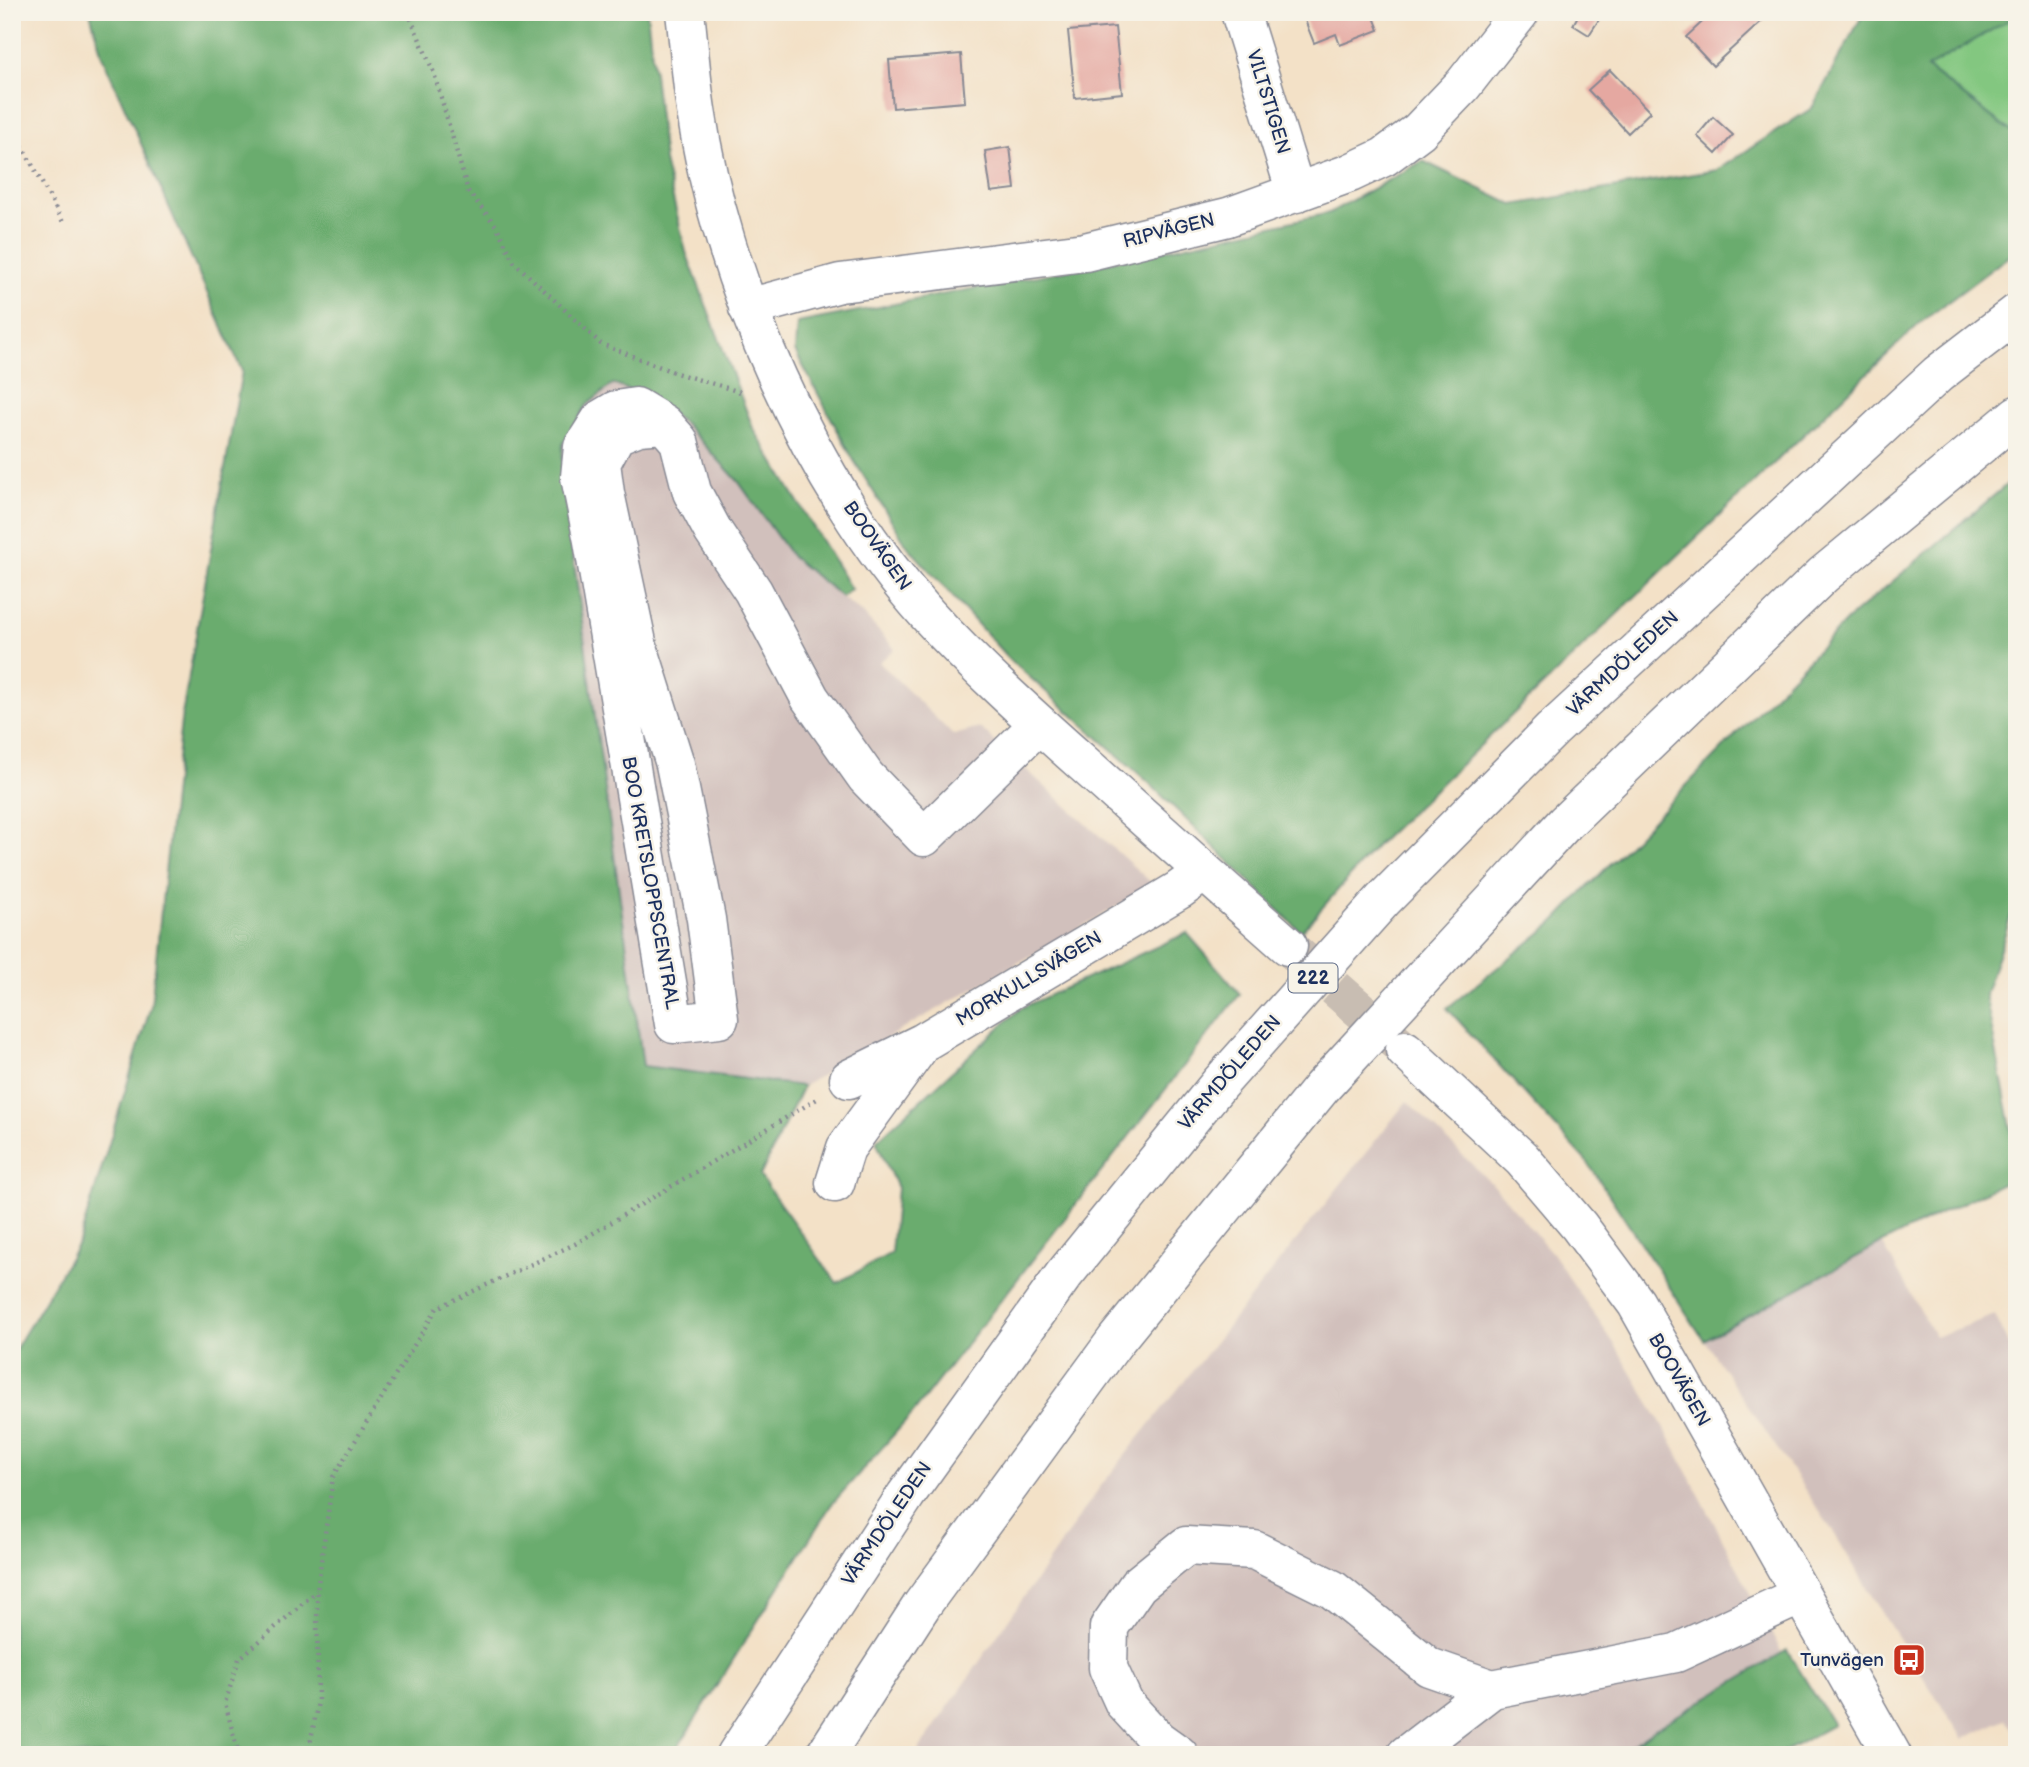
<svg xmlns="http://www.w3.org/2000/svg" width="2029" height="1767" font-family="'Balsamiq Sans',sans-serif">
<rect width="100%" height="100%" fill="#f7f3e8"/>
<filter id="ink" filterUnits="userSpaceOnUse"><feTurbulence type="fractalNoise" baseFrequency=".0143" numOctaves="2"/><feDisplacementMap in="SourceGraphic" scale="14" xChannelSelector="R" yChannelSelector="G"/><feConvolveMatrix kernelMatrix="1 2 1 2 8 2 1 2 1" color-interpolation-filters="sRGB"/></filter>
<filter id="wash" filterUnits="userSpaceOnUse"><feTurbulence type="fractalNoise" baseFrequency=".00686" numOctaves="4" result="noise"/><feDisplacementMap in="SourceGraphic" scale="28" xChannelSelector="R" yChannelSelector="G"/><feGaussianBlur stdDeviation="1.57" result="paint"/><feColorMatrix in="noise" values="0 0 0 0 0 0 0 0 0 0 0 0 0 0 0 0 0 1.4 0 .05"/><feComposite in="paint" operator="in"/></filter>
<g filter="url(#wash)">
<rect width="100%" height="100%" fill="#f3e1c7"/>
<path fill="#d1c0bc" d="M613,384L649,398L684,423L738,481L792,557L863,614L895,649L879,662L953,735L980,728L1154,885L803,1086L643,1066L562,476L563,444L587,405Z
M1407,1101L1497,1189L1552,1253L1615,1345L1667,1433L1782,1653L1655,1729L1619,1755H915L1100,1487Z
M1882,1243L1935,1337L1995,1315L2017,1364V1734L2005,1719L1963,1739L1885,1618L1834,1533L1704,1340Z"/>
<path fill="#83c780" stroke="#4f7b6f" stroke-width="2" d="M2017,15V136L1927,68Z"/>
<path fill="#6aac6e" stroke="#426e66" stroke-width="2" d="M90,12H647L664,161L686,252L753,428L851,589L842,597L792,557L738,481L684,423L649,398L613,384L587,405L563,444L562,476L643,1066L803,1086L760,1176L837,1283L891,1253L897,1188L876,1141L1021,1008L1187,933L1240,994L913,1413L831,1505L673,1755H12V1355L79,1242L151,1006L181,721L242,371L102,56Z
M1868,12H2017V15L1927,68L2017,136V250L1920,323L1378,844L1301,932L1148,782L1007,657L908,547L853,459L795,351L797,323L1129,258L1329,213L1423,161L1513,205L1717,170L1812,108L1861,18Z
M2017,476V898L1985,994L2017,1158V1176L1882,1243L1704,1340L1588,1163L1447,1008L1553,923L1847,620Z
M1787,1650L1833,1725L1778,1755H1619L1655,1729Z"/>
<g id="blocks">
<path fill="#e5a8a1" d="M1311,12H1372L1379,30L1340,45L1336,34L1314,43L1303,15Z
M1580,12H1604L1589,35L1573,25Z
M1713,12H1756L1763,20L1713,66L1686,37Z
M1115,27L1122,93L1075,98L1068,31Z
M961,54L965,102L893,108L889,60Z
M1610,70L1650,112L1628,133L1588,90Z
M1713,117L1733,135L1716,154L1697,136Z
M1010,147L1015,189L991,192L985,151Z"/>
</g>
</g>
<g filter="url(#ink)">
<use href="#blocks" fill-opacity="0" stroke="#878892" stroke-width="2"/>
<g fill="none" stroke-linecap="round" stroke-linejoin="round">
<path stroke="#c8bdb2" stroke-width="38" stroke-dasharray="38 19" stroke-linecap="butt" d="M1292,950L1402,1047"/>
<defs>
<path id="minor" d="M685,12C689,45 691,78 696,110C720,278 813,488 927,614C976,668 1031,717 1085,765C1153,826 1220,886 1288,946
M1240,12L1296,193
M748,308L840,283L1085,252L1228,217L1350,173L1384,157L1419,131L1463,85L1520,12
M664,424L639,426L616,435L601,463L605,493L638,647L675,764L706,919L719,1019L674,1024L593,541L580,477L583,447L601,419L616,410L636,407L664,424L679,441L692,492L713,531L753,591L810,698L866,777L924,837L1039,724
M1405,1050L1522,1159L1579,1226L1636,1303L1892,1755
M849,1079L922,1043L1179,890L1204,872
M835,1183L846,1148L918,1049
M1179,1755L1158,1740L1124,1703L1108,1668L1109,1627L1138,1585L1186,1546L1254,1550L1332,1589L1429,1667L1492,1689
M1406,1755L1492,1689L1676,1653L1801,1595"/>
<path id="highway" d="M736,1755L906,1495L1063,1276L1219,1084L1383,900L1552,730L1938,374L2017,313
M825,1755L922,1605L1116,1340L1322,1087L1565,823L1823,575L2017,415"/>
</defs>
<use href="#minor" stroke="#878892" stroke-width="41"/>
<use href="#highway" stroke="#878892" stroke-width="41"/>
<path stroke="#878892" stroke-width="4.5" stroke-dasharray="2 5" stroke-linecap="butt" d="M408,12L434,73L468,191L497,227L514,262L601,344L676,373L744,393
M12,127L64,224
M239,1755L225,1703L239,1659L317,1591
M308,1755L318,1702L317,1591L333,1477L437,1308L575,1244L817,1099"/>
<use href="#minor" stroke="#fff" stroke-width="38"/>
<use href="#highway" stroke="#fff" stroke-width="38"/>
</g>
</g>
<defs>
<symbol id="bus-square" viewBox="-11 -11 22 22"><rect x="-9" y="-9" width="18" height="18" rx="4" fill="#c8321e" stroke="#f7f3e8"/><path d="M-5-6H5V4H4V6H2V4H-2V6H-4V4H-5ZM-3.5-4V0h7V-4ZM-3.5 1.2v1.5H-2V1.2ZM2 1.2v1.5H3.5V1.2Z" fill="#fff"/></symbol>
</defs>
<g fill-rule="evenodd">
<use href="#bus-square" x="1890" y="1641" width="38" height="38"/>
</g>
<g text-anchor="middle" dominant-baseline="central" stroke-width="5" stroke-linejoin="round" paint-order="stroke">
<rect fill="#f7f3e8" stroke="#5d6a87" stroke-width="2" x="1288.5" y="963.5" width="49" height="29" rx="5"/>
<g font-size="18" font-weight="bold" fill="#1b2f5e">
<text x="1313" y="978">222</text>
</g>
<g font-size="19" fill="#1b2f5e" stroke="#f7f3e8">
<text transform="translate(1268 102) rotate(73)">VILTSTIGEN</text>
<text transform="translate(1169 231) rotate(-14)">RIPVÄGEN</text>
<text transform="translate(877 546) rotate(55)">BOOVÄGEN</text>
<text transform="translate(1623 664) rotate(-43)">VÄRMDÖLEDEN</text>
<text transform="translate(650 883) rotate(80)">BOO KRETSLOPPSCENTRAL</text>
<text transform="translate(1029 979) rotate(-31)">MORKULLSVÄGEN</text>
<text transform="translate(1230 1073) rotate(-49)">VÄRMDÖLEDEN</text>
<text transform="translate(1679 1380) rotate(60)">BOOVÄGEN</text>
<text transform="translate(887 1524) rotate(-56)">VÄRMDÖLEDEN</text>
</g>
<g font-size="19" fill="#1b2f5e" stroke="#f7f3e8" text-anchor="end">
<text x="1884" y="1660">Tunvägen</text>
</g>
</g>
<rect width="2029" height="1767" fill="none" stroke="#f7f3e8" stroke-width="42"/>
</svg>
